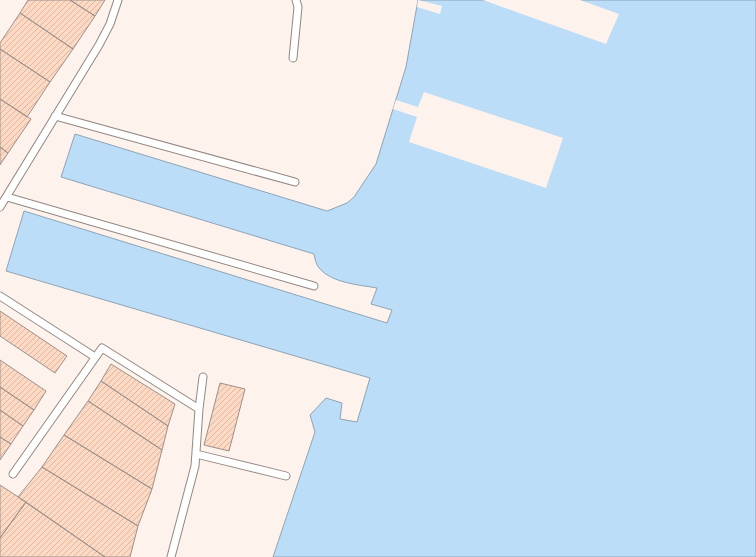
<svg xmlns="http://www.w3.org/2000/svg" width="756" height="557" font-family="Commissioner,sans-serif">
<defs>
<pattern id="building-hatch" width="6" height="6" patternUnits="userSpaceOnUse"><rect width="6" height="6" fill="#fdd8c2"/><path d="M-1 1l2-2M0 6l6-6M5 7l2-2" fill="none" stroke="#d9b9a6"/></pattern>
</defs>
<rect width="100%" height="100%" fill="#fef2ec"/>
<path fill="#bbddf7" stroke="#8ea4b6" d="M418,0H756V557H273L315,432L310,415L326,398L342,403L340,419L357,422L370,378L6,271L24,211L387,323L392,310L371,304L377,288C360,285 332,283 320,269C316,265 315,259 314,254L61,177L75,134L327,211L347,203L354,197L376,164L406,67Z"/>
<path fill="#fef2ec" d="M418,0L442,6L440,14L417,7Z
M483,0H580L619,14L606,44Z
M424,92L563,138L546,188L409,142L417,117L393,109L396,100L418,107Z"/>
<path fill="url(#building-hatch)" stroke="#9c918b" d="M28,0H70L95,16L73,49L20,13Z
M70,0H105L95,16Z
M20,13L73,49L50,82L0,49V43Z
M0,49L50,82L27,117L0,99Z
M0,99L31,119L8,153L0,147Z
M0,147L8,153L0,165Z
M0,311L67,356L55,373L0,336Z
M0,360L46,391L34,410L0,387Z
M111,364L175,404L168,426L101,381Z
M101,381L168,426L162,450L88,401Z
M220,383L245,389L229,451L204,445Z
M0,387L34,410L23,426L0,410Z
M88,401L162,450L152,489L64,435Z
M0,410L23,426L11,444L0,437Z
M64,435L152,489L138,526L42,467Z
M0,437L11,444L0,460Z
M42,467L138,526L130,557H105L18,497Z
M0,485L26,502L0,538Z
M26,502L105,557H0V538Z"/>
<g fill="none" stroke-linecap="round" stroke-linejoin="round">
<defs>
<path id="lane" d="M293,58L298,7L296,0
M55,116L295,182
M7,197L314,286
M0,207L99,45L110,24L118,0
M0,296L95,357
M196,454L286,476
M13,474L102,348L199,409
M171,557L195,466L199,409L203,377"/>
</defs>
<use href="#lane" stroke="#928782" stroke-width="9"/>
<use href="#lane" stroke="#fff" stroke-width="7"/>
</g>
</svg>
